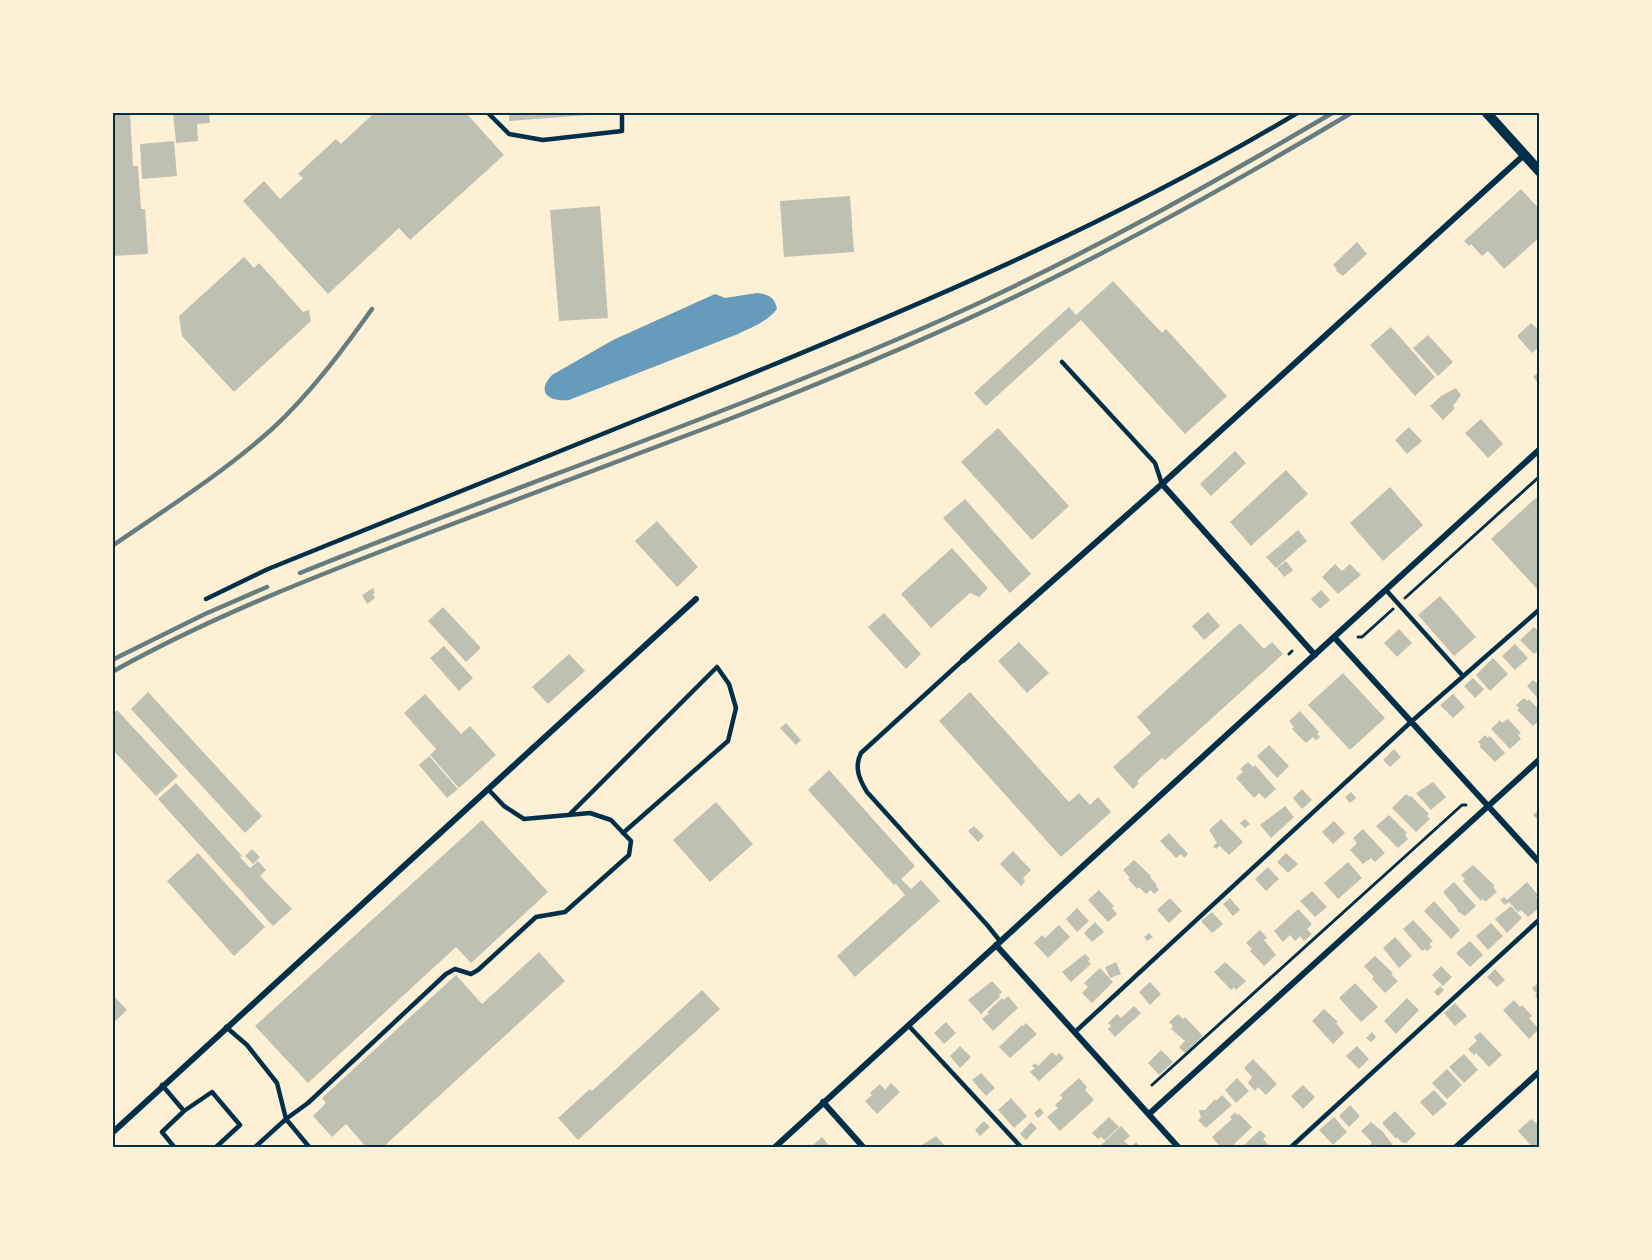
<svg xmlns="http://www.w3.org/2000/svg" width="1652" height="1260" font-family="'Work Sans',sans-serif">
<rect width="100%" height="100%" fill="#fdf0d5"/>
<path fill="#669bbc" d="M757,293C768,294 775,297 777,309C767,322 752,327 738,334L569,400C550,402 535,393 552,375L613,340L715,294L725,298Z"/>
<path fill="#bec0b2" d="M112,112H130L133,166H138L141,209H145L148,254L112,256Z
M173,112H209L210,123L197,124L198,141L176,143Z
M375,112H465L504,155L410,240L399,228L328,294L243,201L264,181L280,199L303,178L298,174L336,139L341,144Z
M509,112H602V114L509,121Z
M174,141L177,176L142,179L140,144Z
M1521,189L1540,210V237L1504,269L1488,251L1482,256L1471,244L1469,246L1464,241Z
M850,196L854,252L784,257L780,201Z
M600,206L608,318L559,321L550,210Z
M1357,242L1367,254L1343,276L1335,270L1337,269L1333,265Z
M244,257L254,268L259,263L303,312L309,310L311,321L234,392L182,336L179,316Z
M1113,281L1162,333L1166,329L1227,396L1185,434L1081,320L986,406L974,393L1069,307L1076,315Z
M1531,323L1540,332V346L1532,353L1517,336Z
M1391,327L1435,377L1415,396L1370,345Z
M1428,335L1453,362L1438,376L1413,348Z
M1540,371V385L1533,377Z
M1456,388L1461,395L1453,406L1455,408L1443,420L1430,406L1441,396Z
M1481,419L1503,444L1488,458L1465,433Z
M1409,427L1422,441L1407,454L1395,440Z
M998,428L1069,506L1032,540L961,462Z
M1235,451L1246,463L1211,496L1200,484Z
M1286,470L1308,494L1251,546L1230,522Z
M1390,487L1423,525L1383,561L1350,523Z
M1540,494V588L1538,590L1491,539Z
M965,499L1031,574L1010,593L943,518Z
M657,521L698,567L677,587L635,541Z
M1298,530L1307,541L1276,568L1266,557Z
M952,548L988,588L979,597L970,593L931,628L901,594Z
M1286,561L1293,570L1284,577L1277,568Z
M1335,564L1342,571L1350,564L1361,575L1338,594L1322,577Z
M373,588L375,593L373,594L375,598L367,604L362,595Z
M1321,590L1330,600L1320,609L1311,599Z
M1440,596L1476,637L1454,656L1418,615Z
M443,607L481,648L466,662L428,621Z
M1208,612L1220,626L1204,640L1192,626Z
M884,613L921,654L906,669L868,627Z
M1240,623L1264,649L1272,642L1283,654L1171,755L1165,760L1162,758L1137,781L1139,783L1133,789L1113,767L1151,733L1137,717Z
M1534,627L1540,633V649L1534,654L1520,640Z
M1399,629L1412,643L1397,657L1384,643Z
M1019,642L1049,673L1027,693L998,661Z
M1515,644L1528,658L1515,670L1502,656Z
M444,646L473,678L459,691L430,658Z
M569,654L585,671L548,704L532,687Z
M1493,658L1508,674L1490,691L1476,675Z
M1343,673L1385,718L1350,750L1308,705Z
M1473,678L1484,689L1475,698L1464,686Z
M1533,680L1540,686V701L1527,686Z
M148,692L262,816L245,833L131,709Z
M970,692L1069,802L1079,793L1090,805L1098,797L1111,812L1061,857L939,721Z
M425,694L461,734L470,726L496,755L459,788L430,755L436,749L404,713Z
M1453,694L1465,707L1453,718L1440,705Z
M1524,698L1527,701L1529,699L1540,711V720L1533,726L1517,710L1519,708L1516,705Z
M117,710L178,776L156,796L112,749V715Z
M1300,711L1319,732L1317,734L1320,737L1316,740L1313,737L1306,743L1292,729L1294,727L1289,721Z
M1508,719L1521,733L1518,735L1521,739L1510,749L1491,729L1500,720L1502,723Z
M786,723L801,740L796,745L780,728Z
M1485,735L1488,738L1490,736L1505,753L1495,762L1479,746L1481,745L1478,742Z
M1269,745L1289,766L1277,778L1257,756Z
M1394,749L1401,757L1390,767L1383,760Z
M429,756L458,789L447,798L419,765Z
M1248,762L1253,767L1255,765L1276,789L1265,799L1259,793L1254,798L1236,778L1243,772L1240,769Z
M829,770L915,866L901,879L911,889L921,880L940,901L855,977L837,956L905,895L896,884L894,885L808,790Z
M1433,782L1446,797L1431,810L1416,793Z
M176,783L242,856L240,857L250,868L258,861L266,870L260,876L292,909L273,926L158,799Z
M1302,789L1312,800L1302,809L1293,798Z
M1351,792L1356,798L1350,803L1345,797Z
M1406,794L1410,797L1411,796L1429,814L1427,816L1430,819L1416,832L1392,808Z
M716,802L753,844L710,882L673,840Z
M1285,806L1294,817L1271,838L1260,825Z
M1540,809V822L1533,815Z
M1389,815L1407,833L1405,835L1408,839L1398,848L1376,826Z
M1221,819L1243,842L1229,855L1220,846L1216,849L1213,846L1217,843L1209,830Z
M1245,819L1250,824L1245,828L1240,823Z
M482,820L548,892L471,963L456,947L308,1083L255,1026Z
M1334,821L1345,833L1333,844L1322,832Z
M974,826L984,836L978,842L968,831Z
M1363,829L1385,853L1375,862L1371,858L1363,864L1350,850L1357,843L1353,838Z
M1169,833L1188,854L1184,858L1181,854L1176,858L1160,841Z
M252,849L260,857L253,864L245,856Z
M1013,851L1031,870L1023,878L1025,881L1021,886L1000,864Z
M198,853L265,927L234,956L167,881Z
M1286,853L1298,864L1288,873L1277,862Z
M1134,860L1151,876L1150,877L1157,885L1156,886L1159,890L1154,894L1151,890L1146,894L1139,887L1137,889L1128,879L1130,878L1123,870Z
M1348,862L1362,878L1338,899L1324,883Z
M1473,865L1495,886L1493,887L1497,892L1485,902L1483,899L1481,901L1463,881L1465,879L1461,875Z
M1268,867L1279,879L1266,891L1255,879Z
M1454,882L1476,906L1465,916L1457,911L1458,910L1443,892Z
M1527,882L1538,895L1536,897L1540,901V907L1528,917L1521,910L1518,912L1509,902L1505,905L1500,900L1504,897L1507,900Z
M1099,890L1114,906L1112,908L1117,914L1108,922L1088,900Z
M1312,891L1327,907L1315,917L1300,901Z
M1170,898L1182,911L1169,923L1157,910Z
M1230,898L1240,910L1233,916L1223,904Z
M1434,901L1460,930L1451,939L1424,911Z
M1511,906L1522,918L1507,933L1495,919Z
M1077,908L1089,921L1077,932L1066,919Z
M1298,909L1312,924L1307,929L1312,934L1304,941L1300,936L1295,941L1290,935L1283,942L1274,931Z
M1212,912L1223,924L1212,933L1201,921Z
M1413,920L1433,941L1429,944L1432,947L1427,951L1425,949L1422,951L1403,929Z
M1095,922L1104,932L1092,942L1084,933Z
M1491,923L1503,936L1488,950L1476,936Z
M1059,925L1070,937L1048,958L1034,943L1042,935L1045,938Z
M1260,930L1267,938L1264,940L1276,955L1264,966L1250,951L1252,949L1246,943Z
M1149,933L1153,937L1147,941L1144,937Z
M1395,937L1412,956L1399,968L1383,948Z
M1470,941L1483,955L1470,967L1456,953Z
M539,952L565,981L382,1148H367L346,1124L332,1137L313,1116L326,1103L322,1098L456,975L482,1004Z
M1085,954L1090,959L1088,961L1091,964L1071,982L1062,972Z
M1375,956L1393,973L1391,974L1398,981L1385,993L1372,979L1374,977L1364,966Z
M1116,962L1121,974L1110,978L1105,967Z
M1225,962L1246,981L1236,990L1234,987L1231,990L1214,972Z
M1441,966L1452,977L1443,986L1432,975Z
M1100,968L1113,982L1092,1003L1082,993L1088,987L1084,983Z
M1495,969L1505,980L1497,987L1487,977Z
M992,981L1002,992L999,995L1000,997L981,1014L968,1000Z
M1150,982L1161,994L1150,1005L1139,992Z
M1540,982V997L1537,998L1535,996L1537,994L1532,988Z
M1355,983L1378,1007L1361,1022L1339,998Z
M1440,986L1444,990L1438,996L1434,992Z
M702,990L720,1009L578,1140L558,1118L590,1089L592,1091Z
M112,994L127,1010L112,1024Z
M1008,996L1018,1008L993,1031L982,1019L989,1013L987,1012L1002,998L1004,1000Z
M1407,998L1419,1010L1396,1034L1384,1021Z
M1514,1000L1520,1007L1522,1005L1532,1016L1529,1018L1539,1029L1529,1039L1503,1010Z
M1455,1003L1467,1016L1455,1026L1444,1013Z
M1134,1006L1141,1013L1115,1037L1108,1029L1111,1026L1108,1023L1117,1014L1121,1018Z
M1324,1009L1338,1022L1336,1023L1344,1033L1333,1044L1312,1021Z
M1178,1014L1183,1019L1185,1017L1203,1036L1185,1053L1179,1047L1185,1041L1171,1029L1173,1026L1169,1022Z
M946,1022L956,1033L944,1044L934,1033Z
M1026,1023L1037,1034L1010,1058L999,1047L1022,1025L1023,1026Z
M1372,1032L1376,1037L1371,1042L1366,1038Z
M1480,1032L1502,1055L1489,1067L1476,1053L1474,1055L1468,1049L1477,1041L1474,1037Z
M960,1046L971,1057L960,1068L950,1056Z
M1357,1046L1369,1059L1359,1069L1346,1056Z
M1161,1050L1173,1062L1159,1075L1148,1063Z
M1052,1052L1056,1056L1059,1053L1064,1058L1039,1081L1030,1072L1035,1068L1032,1066L1035,1063L1038,1066Z
M1464,1054L1478,1070L1464,1083L1449,1067Z
M1253,1059L1277,1084L1266,1095L1258,1087L1255,1091L1248,1083L1252,1077L1244,1068Z
M1447,1069L1462,1085L1447,1099L1432,1083Z
M981,1073L995,1088L986,1096L972,1080Z
M1079,1078L1087,1087L1085,1090L1094,1100L1060,1131L1047,1117L1058,1108L1055,1105L1063,1098L1060,1095Z
M1237,1078L1249,1091L1236,1103L1225,1090Z
M891,1083L900,1092L877,1114L865,1101L872,1095L870,1093L880,1084L885,1090Z
M1303,1085L1315,1097L1303,1109L1291,1096Z
M1434,1090L1447,1104L1433,1116L1420,1102Z
M1222,1095L1232,1105L1206,1128L1198,1120L1201,1118L1199,1110H1205L1215,1099L1216,1101Z
M1011,1098L1027,1116L1014,1128L998,1110Z
M1350,1105L1360,1116L1349,1127L1339,1116Z
M1040,1108L1044,1113L1038,1118L1034,1113Z
M1395,1111L1416,1134L1406,1143L1401,1142L1397,1137L1396,1139L1382,1123Z
M1235,1112L1237,1115L1239,1114L1252,1127L1230,1148H1221L1212,1137L1232,1119L1230,1117Z
M1109,1117L1119,1127L1105,1140L1101,1137L1098,1139L1092,1133Z
M1334,1117L1347,1132L1333,1145L1319,1130Z
M1531,1119L1540,1126V1148H1533L1518,1131Z
M984,1121L990,1127L980,1136L975,1130Z
M1031,1122L1037,1128L1026,1140L1020,1134Z
M1371,1122L1383,1132L1395,1148H1372L1370,1145L1372,1142L1361,1131Z
M1121,1126L1130,1136L1124,1141L1127,1144L1131,1147L1136,1142L1141,1148H1098Z
M1260,1130L1266,1136L1263,1139L1271,1148H1241Z
M936,1136L944,1145L941,1148H924L922,1145Z
M822,1137L831,1148H806L810,1144L812,1146Z"/>
<g fill="none" stroke-linecap="round" stroke-linejoin="round">
<path stroke="#003049" stroke-width="3" d="M1405,598L1540,476
M1358,637H1362L1393,609
M1289,654L1292,651
M1152,1085L1462,805H1466"/>
<path stroke="#003049" stroke-width="4.5" d="M487,112L509,134L543,140L622,131V112
M1062,362L1155,463L1162,484
M1386,590L1463,676
M206,599L268,569C411,511 555,453 699,395C904,312 1109,226 1299,112
M963,660L861,753C854,767 859,779 867,792L988,926L1000,941
M569,815L717,667L729,684L736,708L728,741L623,833
M908,1025L1022,1148
M226,1027L247,1045L277,1083L286,1119L310,1148
M1075,1032L1412,721L1540,609
M162,1085L184,1111
M175,1148L162,1132L184,1111L212,1092L240,1125L215,1148
M254,1148L286,1119L308,1103L446,974L455,969L471,974L478,970L536,917L565,912L629,855L631,841L611,820L590,813L524,819L504,806L488,789
M1290,1148L1540,919"/>
<path stroke="#003049" stroke-width="6" d="M1162,484L1315,655
M1334,637L1540,863
M963,660L1162,484L1524,155
M996,945L1179,1148
M823,1102L864,1148
M1149,1114L1540,759
M112,1133L696,599
M774,1148L1540,449
M1455,1148L1540,1071"/>
<path stroke="#003049" stroke-width="10" d="M1486,112L1540,172"/>
<path stroke="#657d81" stroke-width="4.5" d="M112,546C166,509 223,473 272,429C310,394 342,351 372,309
M300,573C515,486 735,412 946,318C1080,258 1208,186 1334,112
M112,660L205,614L267,587
M112,672C212,616 319,575 426,534C522,498 618,462 714,425C822,383 931,338 1035,287C1143,234 1249,174 1353,112"/>
</g>
<rect width="1652" height="1260" fill="none" stroke="#fdf0d5" stroke-width="228"/>
<rect x="114" y="114" width="1424" height="1032" fill="none" stroke="#003049" stroke-width="2"/>
</svg>
